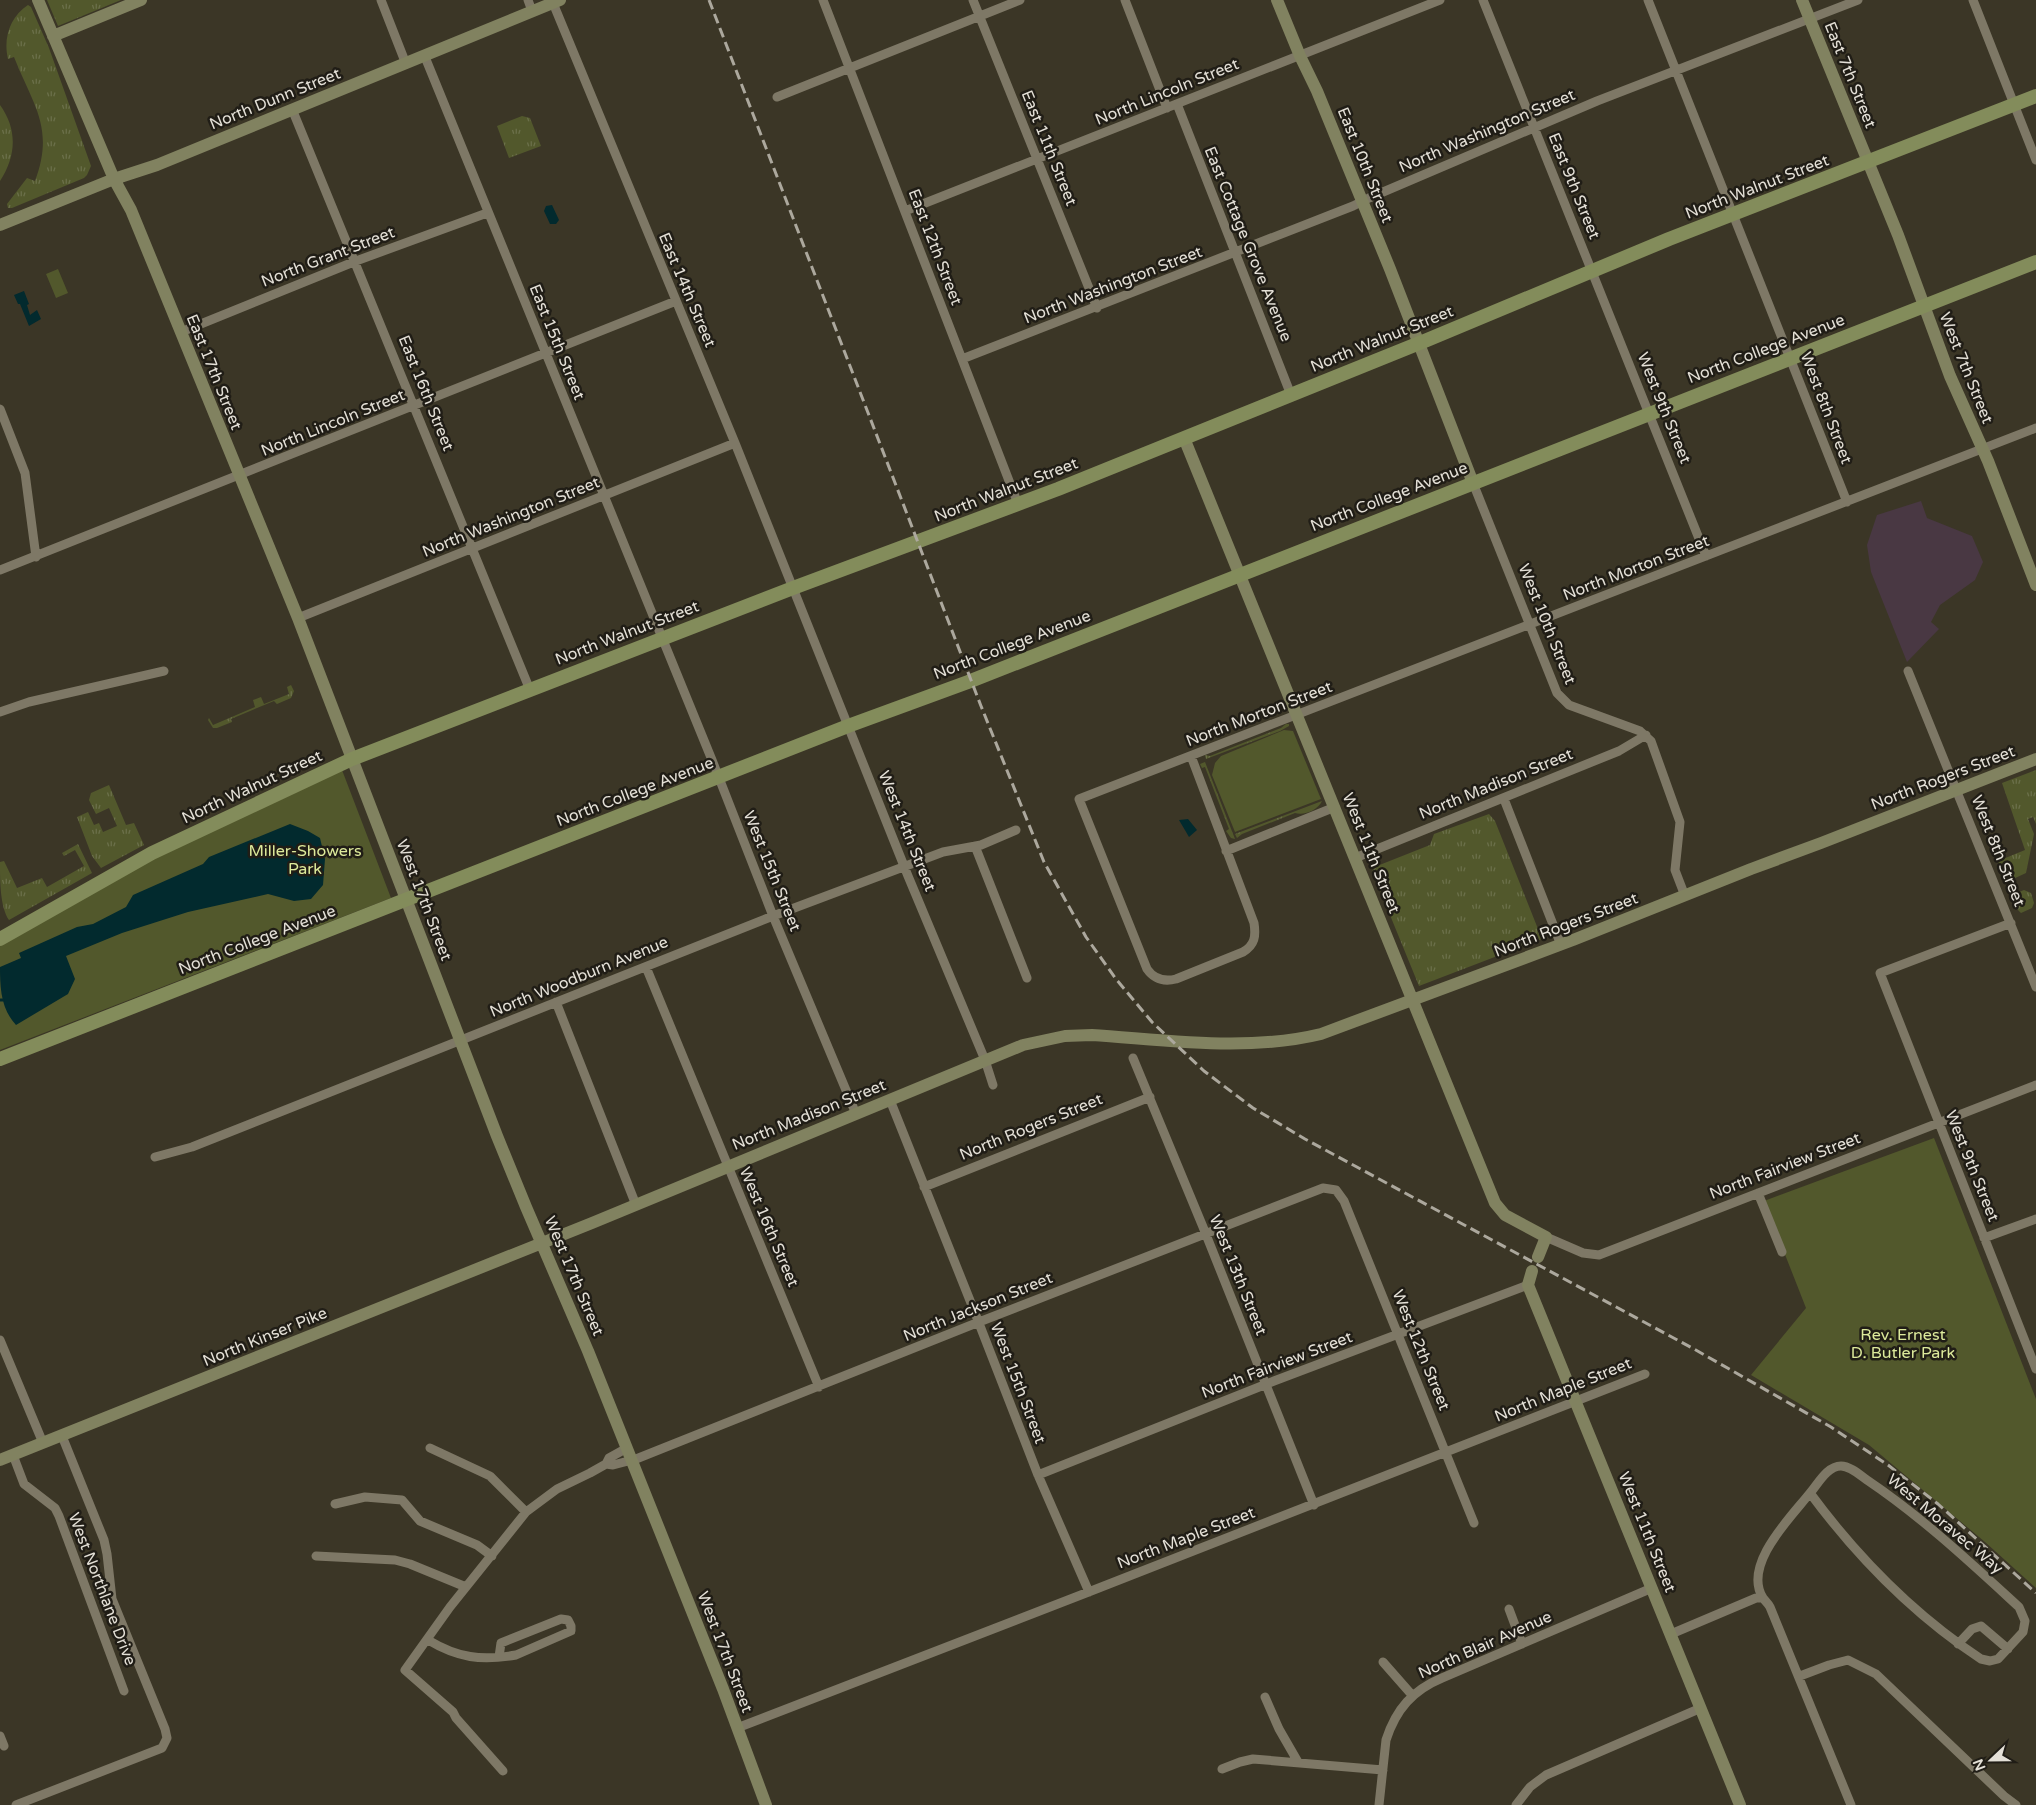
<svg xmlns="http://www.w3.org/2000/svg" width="2036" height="1805" font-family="'Varela Round',sans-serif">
<defs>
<pattern id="grass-tufts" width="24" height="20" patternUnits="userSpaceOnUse" patternTransform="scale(1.25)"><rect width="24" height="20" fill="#52582c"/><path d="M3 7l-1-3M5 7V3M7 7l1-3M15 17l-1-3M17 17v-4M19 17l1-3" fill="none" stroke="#6b704a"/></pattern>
</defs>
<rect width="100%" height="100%" fill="#3b3626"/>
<path fill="#493843" d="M1921,501L1927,518L1972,536L1983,562L1975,580L1940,605L1931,622L1939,629L1907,662L1871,572L1867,545L1877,515Z"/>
<path fill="url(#grass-tufts)" d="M47,0H121L58,26Z
M28,5L31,7L49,48L91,166L87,175L84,178L12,208H8L7,204L27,178L35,181C55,128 33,105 14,57L8,59C3,38 10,17 28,5Z
M0,105C18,130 16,156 0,181Z
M522,116L530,118L541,146L509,158L497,126Z
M291,685L294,691L291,698L277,704L274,701L231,719L232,722L217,728H213L208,720L209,718L213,725L255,707L253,700L261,697L264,704L289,694L287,687Z
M1286,724H1289V726L1280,731L1206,759L1205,755L1210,756L1281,728Z
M1205,762L1235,839L1231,838L1226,831L1229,829L1205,767L1202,768L1200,764Z
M2036,770V824L2033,817L2028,819L2034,834L2026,873L2013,879L2005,877L1998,861L2025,850L2002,783Z
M109,785L126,825L134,823L144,845L101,868L92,856L77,817L88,812L94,825L99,823L103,832L117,826L109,808L96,814L89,800L91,793Z
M1322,801C1318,810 1304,816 1295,813L1242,834L1237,838L1235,834Z
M1489,814L1495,821L1542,939L1419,986L1372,871L1377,866L1430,845L1434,834Z
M78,844L92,873L9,920C0,907 0,880 0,862L4,861L17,888L42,878L47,887L84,866L75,850L64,856L62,853Z
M2024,890L2031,893L2034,903L2032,908L2021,913L2018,910L2012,895Z"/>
<path fill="#52582c" d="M58,269L68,293L56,298L46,274Z
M1284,730L1293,731L1321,799L1235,832L1212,775L1215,763L1221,756Z
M342,770L391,898L0,1050V945L156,857Z
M1934,1138L2036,1399V1588L1985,1542L1869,1445L1751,1375L1806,1308L1764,1201Z"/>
<path fill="#022a2e" d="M552,205L559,220L556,224H550L544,211L546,206Z
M24,291L29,304L27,305L30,315L37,310L41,319L29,326L20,304H18L14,295Z
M1188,819L1197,830L1189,837L1179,820Z
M290,824L308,831L320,838L325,859L323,885L311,899L294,901L268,894L188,912L122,933L66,956L75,979L68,994L16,1025C1,1009 0,988 0,967L21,958L19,953L77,927L93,924L126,907L133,895L203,864L209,857Z"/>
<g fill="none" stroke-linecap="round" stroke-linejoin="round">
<path stroke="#022a2e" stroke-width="3" d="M0,1000H3"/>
<path stroke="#7e7866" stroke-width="9" d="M381,0L406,64
M528,0L532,11
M823,0L1018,504
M973,0L1097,308
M1125,0L1167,108
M1483,0L1706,556
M1648,0L1847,502
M1973,0L2036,160
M553,3L735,443L908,876L985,1060L993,1085
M425,57L712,760L773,916L856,1114
M777,97L1020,0
M1177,104L1291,395
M292,109L530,690
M905,211L1440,0
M181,332L356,261L487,213
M962,359L1353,206L1369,198L1597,101L1858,0
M0,409L25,473L36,557
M1473,483L1557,693L1569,705L1640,731L1651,741L1680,822L1675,870L1685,896
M0,570L676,301
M298,618L735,443
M1908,671L2036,987
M0,712L29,702L164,671
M1191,756L1254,923C1256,936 1255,945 1243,952L1176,979C1164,982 1154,979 1147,969L1079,799L2036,428
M1504,799L1561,945
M975,846L1027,978
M1226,851L1335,807
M1355,858L1619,751L1646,735
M2011,923L1880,973L2036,1369
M646,967L819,1387
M556,1002L636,1205
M1133,1058L1203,1227L1314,1505
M890,1100L975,1313L1038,1475L1089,1592
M155,1157L192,1147L773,916L943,852L981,845L1016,830
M924,1187L1150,1097
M1758,1193L1782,1252
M1546,1237L1583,1253L1599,1255L2036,1085
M1984,1238L2036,1219
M0,1340L43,1443
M430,1448L490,1476L526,1512
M13,1455L24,1484L55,1508L59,1516L124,1691
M606,1464L613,1465L636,1459L979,1322L1323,1188L1336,1190L1344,1201L1474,1523
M1038,1475L1274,1381L1528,1285
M1810,1493C1818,1484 1827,1466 1841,1466C1850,1466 1860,1475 1867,1480C1922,1517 1971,1563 2019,1607L2025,1621L2023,1632L1998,1659L1990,1661L1981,1659C1913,1614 1858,1558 1810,1493C1791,1517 1742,1565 1763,1598C1765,1601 1768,1603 1770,1607L1851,1805
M335,1504L365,1497L402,1500L420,1521L477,1545L492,1556
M316,1556L395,1560L410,1564L466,1587
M1509,1609L1522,1644
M1671,1634L1756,1598H1763
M428,1640C458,1658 481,1661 516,1655L571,1631V1626L568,1620L561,1619L501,1643L499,1657
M1958,1644L1972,1629L1981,1626L2008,1649
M1383,1662L1412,1695
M1800,1676L1829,1665L1848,1660L1876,1674L2004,1796L2016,1805
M1265,1697L1279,1729L1298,1762
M737,1728L1086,1593L1645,1374
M0,1736L4,1746
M1222,1769L1240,1762L1253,1759L1383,1770
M503,1771L456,1718L453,1712L405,1670L450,1607L526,1512L557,1489L590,1473L606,1464L609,1458L627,1448
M16,1805L162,1748L167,1738L165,1729L112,1599L107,1554L104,1540L62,1436
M1379,1805L1386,1740C1396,1709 1413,1690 1442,1678L1652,1588
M1516,1805L1530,1787L1546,1775L1701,1708"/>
<path stroke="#818260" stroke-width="12" d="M38,0L114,179L131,210L298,618L497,1136L526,1207L588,1351L723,1689L766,1805
M1277,0L1300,56L1317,91L1390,269L1473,483
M1802,0L1898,235L1950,376L1988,461L2036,585
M53,36L141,0
M0,225L114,179L157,165L560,0
M1184,438L1495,1203L1505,1215L1546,1237L1538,1257
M1532,1271L1528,1285L1740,1805
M0,1460L592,1223L1023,1045L1065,1036L1092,1035C1168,1040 1247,1052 1321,1034L1573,940L1751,869L1821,843L2036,759"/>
<path stroke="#838c5b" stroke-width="14" d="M0,939L152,853L352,759L793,588L1058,489L1427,340L1669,239L2036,96
M0,1059L848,726L968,682L2036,262"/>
<path stroke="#aca89d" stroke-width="3" stroke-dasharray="10 5" stroke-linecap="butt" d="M709,0L981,706L1044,862L1086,937L1116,979L1152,1022L1204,1071L1253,1108L1305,1139L1694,1349L1831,1427L1888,1465L1938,1504L2036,1593"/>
</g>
<g text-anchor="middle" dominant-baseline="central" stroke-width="5" stroke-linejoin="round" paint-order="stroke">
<g font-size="16" fill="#e4e0d7" stroke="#201d16">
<text transform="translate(1850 75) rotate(68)">East 7th Street</text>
<text transform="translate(1167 92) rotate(-22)">North Lincoln Street</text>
<text transform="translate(275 99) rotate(-22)">North Dunn Street</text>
<text transform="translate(1487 131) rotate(-23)">North Washington Street</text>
<text transform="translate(1049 148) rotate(68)">East 11th Street</text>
<text transform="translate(1365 165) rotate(68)">East 10th Street</text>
<text transform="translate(1574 186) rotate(68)">East 9th Street</text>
<text transform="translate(1757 187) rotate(-21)">North Walnut Street</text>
<text transform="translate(1248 244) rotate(68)">East Cottage Grove Avenue</text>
<text transform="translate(935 247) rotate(69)">East 12th Street</text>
<text transform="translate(328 257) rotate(-21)">North Grant Street</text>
<text transform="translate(1113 285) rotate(-21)">North Washington Street</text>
<text transform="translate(687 290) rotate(67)">East 14th Street</text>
<text transform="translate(1382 339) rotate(-22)">North Walnut Street</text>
<text transform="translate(557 342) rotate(68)">East 15th Street</text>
<text transform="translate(1766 349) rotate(-21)">North College Avenue</text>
<text transform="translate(1966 368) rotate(68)">West 7th Street</text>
<text transform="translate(214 372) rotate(68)">East 17th Street</text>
<text transform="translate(426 393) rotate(68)">East 16th Street</text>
<text transform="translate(1664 408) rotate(68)">West 9th Street</text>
<text transform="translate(1826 408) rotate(69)">West 8th Street</text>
<text transform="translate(333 423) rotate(-22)">North Lincoln Street</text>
<text transform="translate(1006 490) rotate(-21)">North Walnut Street</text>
<text transform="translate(1389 497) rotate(-21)">North College Avenue</text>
<text transform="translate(511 517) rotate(-22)">North Washington Street</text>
<text transform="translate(1636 568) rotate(-21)">North Morton Street</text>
<text transform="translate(1547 624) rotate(68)">West 10th Street</text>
<text transform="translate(627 633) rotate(-21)">North Walnut Street</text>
<text transform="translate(1012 645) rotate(-21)">North College Avenue</text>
<text transform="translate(1259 714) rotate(-21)">North Morton Street</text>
<text transform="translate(1943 778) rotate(-21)">North Rogers Street</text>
<text transform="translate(1496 784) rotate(-22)">North Madison Street</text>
<text transform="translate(252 787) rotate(-25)">North Walnut Street</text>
<text transform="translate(635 792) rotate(-21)">North College Avenue</text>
<text transform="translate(907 831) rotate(68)">West 14th Street</text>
<text transform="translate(1998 851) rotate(68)">West 8th Street</text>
<text transform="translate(1371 853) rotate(68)">West 11th Street</text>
<text transform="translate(772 871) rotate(68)">West 15th Street</text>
<text transform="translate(424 900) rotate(69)">West 17th Street</text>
<text transform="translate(1566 925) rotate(-21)">North Rogers Street</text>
<text transform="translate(257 940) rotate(-21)">North College Avenue</text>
<text transform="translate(579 977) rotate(-22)">North Woodburn Avenue</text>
<text transform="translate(809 1115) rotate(-22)">North Madison Street</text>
<text transform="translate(1031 1127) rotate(-22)">North Rogers Street</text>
<text transform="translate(1785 1166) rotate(-21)">North Fairview Street</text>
<text transform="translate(1972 1166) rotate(68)">West 9th Street</text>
<text transform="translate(769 1227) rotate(67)">West 16th Street</text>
<text transform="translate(1238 1275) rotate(68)">West 13th Street</text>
<text transform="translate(574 1276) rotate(67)">West 17th Street</text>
<text transform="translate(978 1307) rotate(-22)">North Jackson Street</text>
<text transform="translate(265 1337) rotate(-22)">North Kinser Pike</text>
<text transform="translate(1421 1350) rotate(68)">West 12th Street</text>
<text transform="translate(1277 1365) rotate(-21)">North Fairview Street</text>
<text transform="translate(1018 1383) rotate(69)">West 15th Street</text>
<text transform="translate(1563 1390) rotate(-22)">North Maple Street</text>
<text transform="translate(1945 1524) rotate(40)">West Moravec Way</text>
<text transform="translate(1647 1532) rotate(68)">West 11th Street</text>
<text transform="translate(1186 1538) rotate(-21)">North Maple Street</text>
<text transform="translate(102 1589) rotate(69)">West Northlane Drive</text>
<text transform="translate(1485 1645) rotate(-24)">North Blair Avenue</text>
<text transform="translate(725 1652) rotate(69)">West 17th Street</text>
</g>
<g font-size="16" fill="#ddea9b" stroke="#201d16">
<text x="305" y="851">Miller-Showers<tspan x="305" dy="18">Park</tspan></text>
<text x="1903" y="1335">Rev. Ernest<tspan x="1903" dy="18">D. Butler Park</tspan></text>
</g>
</g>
<g transform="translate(1991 1760) rotate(248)" stroke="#201d16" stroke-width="4" paint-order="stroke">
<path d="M0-4L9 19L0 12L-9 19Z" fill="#e4e0d7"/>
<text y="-8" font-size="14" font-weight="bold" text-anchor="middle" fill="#e4e0d7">N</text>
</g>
</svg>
